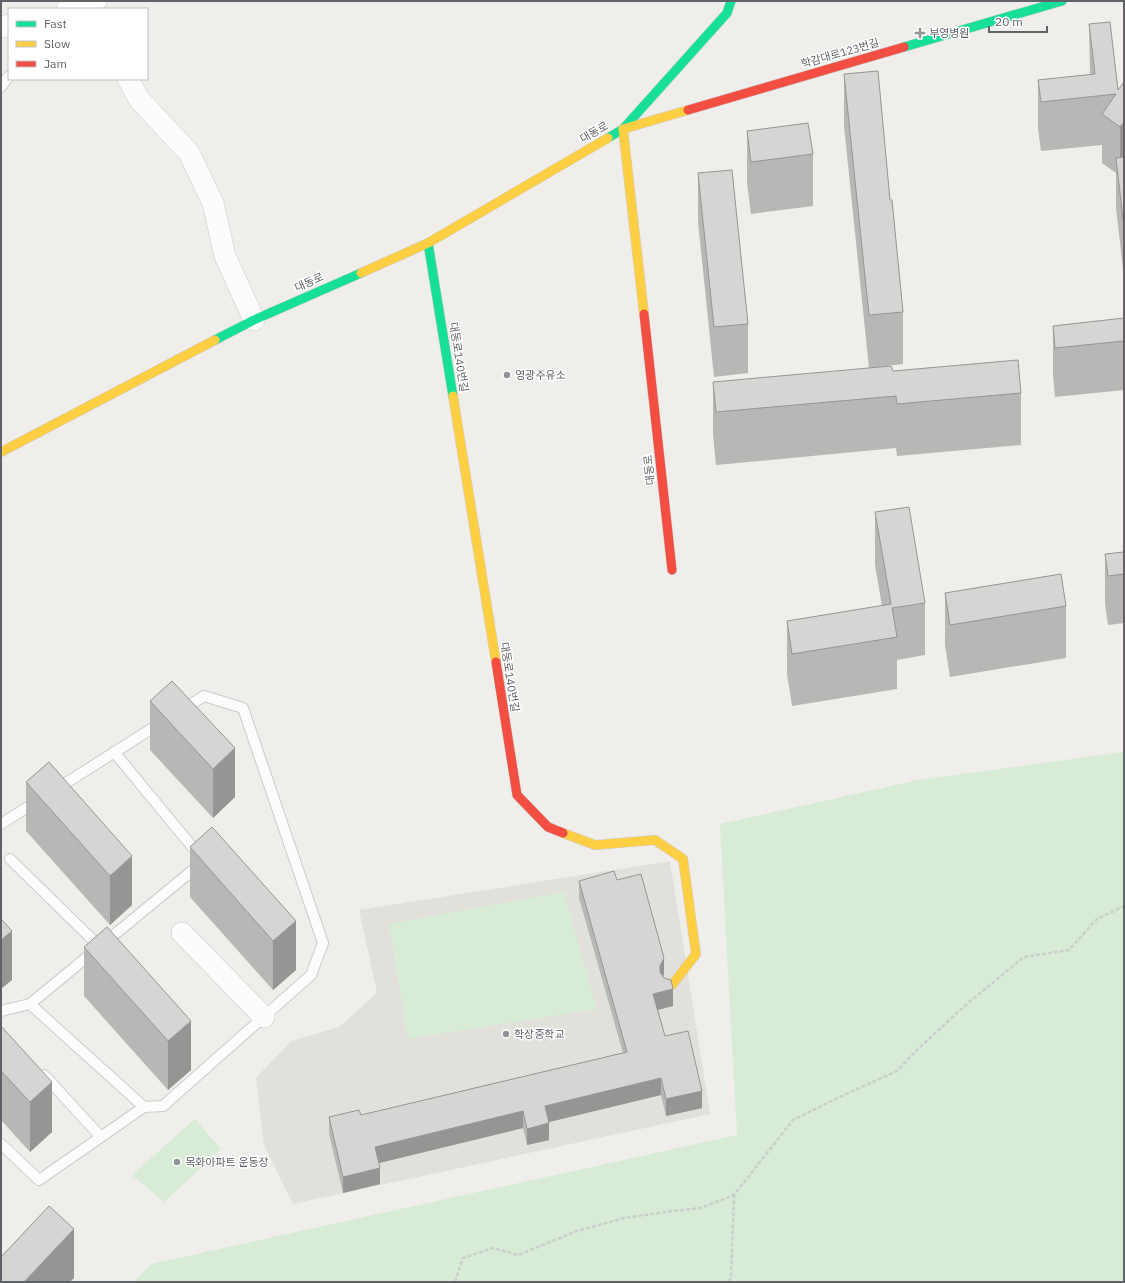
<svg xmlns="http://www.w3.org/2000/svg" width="1125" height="1283" font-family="'IBM Plex Sans','Noto Sans KR',sans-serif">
<rect width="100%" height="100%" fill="#efeeea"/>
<path fill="#e2e0da" d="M670,861L710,1114L293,1204L264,1145L256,1078L291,1041L339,1027L377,993L359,910Z"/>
<path fill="#d8ebd6" d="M1124,752V1282H133L151,1264L737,1135L720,824L918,780Z
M564,892L597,1009L408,1039L389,924Z
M195,1119L221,1149L164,1202L132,1175Z"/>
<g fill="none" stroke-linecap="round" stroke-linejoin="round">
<defs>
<path id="lane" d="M1,87L9,76
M55,790L162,722
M1,824L37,801
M10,859L100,947
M30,1004L204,861L114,752
M1,1011L30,1004L144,1107L163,1106L311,975L323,943L243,708L204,696L182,710
M44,1075L101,1137
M1,1144L39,1180L144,1107"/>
<path id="street" d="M67,9L96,1
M1,27L9,25
M128,79L139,99L189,153L213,203L225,256L254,320
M182,933L264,1017"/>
<path id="fast" d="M904,47L1062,1
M608,138L623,129L727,13L731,1
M428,243L453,396
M215,340L254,320L361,273"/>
<path id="slow" d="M361,273L428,243L608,138
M644,314L623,129L688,110
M453,396L496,662
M1,452L215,340
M563,833L595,845L655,840L683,859L696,954L672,985"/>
<path id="jam" d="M688,110L904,47
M644,314L672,570
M496,662L517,795L548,827L563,833"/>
</defs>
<use href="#lane" stroke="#cbcccc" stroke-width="12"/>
<use href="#street" stroke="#cbcccc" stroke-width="22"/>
<use href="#fast" stroke="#cacacb" stroke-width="10"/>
<use href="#slow" stroke="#cacacb" stroke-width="10"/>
<use href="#jam" stroke="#cacacb" stroke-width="10"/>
<path stroke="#cacfcc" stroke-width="2.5" stroke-dasharray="4 2" stroke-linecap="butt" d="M455,1282L463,1258L493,1248L518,1255L577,1231L624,1218L672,1211L701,1208L734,1195L793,1120L846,1094L897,1071L920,1047L968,1003L1024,957L1069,950L1097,919L1124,906
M729,1282L731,1276L734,1195"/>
<use href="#lane" stroke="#fdfcfc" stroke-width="10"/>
<use href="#street" stroke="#fdfcfc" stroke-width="21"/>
<use href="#fast" stroke="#16e098" stroke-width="9"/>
<use href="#slow" stroke="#ffcf43" stroke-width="9"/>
<use href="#jam" stroke="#f24e42" stroke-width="9"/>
</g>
<path fill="#b8b7b5" d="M1089,24L1118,90L1124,82V277L1116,208V173L1102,163V145L1041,151L1038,129V80L1090,75Z
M844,74L890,200L903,312V364L869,368L844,126Z
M747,131L813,154V206L751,214L747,183Z
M698,173L748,324V373L714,377L698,222Z
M1124,318V390L1055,397L1053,375V326Z
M893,371L1021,393V445L897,456L896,448L716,465L713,434V382Z
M875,512L925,603V655L897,660V689L792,706L787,674V621L882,606L875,565Z
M1105,554L1124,574V623L1108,625L1105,604Z
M945,593L1066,606V658L950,677L945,645Z
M150,701L235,748V797L213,818L150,750Z
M49,762L132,905L110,925L26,831V782Z
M190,847L296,921V970L273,990L190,897Z
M617,880L664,974L663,977L673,1006L658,1010L665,1036L702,1108L666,1116L661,1095L549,1122V1140L527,1145L523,1128L379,1163L380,1184L343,1193L329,1134V1117L361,1115L623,1053L579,898V881Z
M107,927L191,1070L168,1090L84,996V947Z
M1,1026L52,1132L30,1152L1,1120Z"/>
<path fill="#969594" d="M1124,122V172L1120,176V127Z
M235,748V797L213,818V769Z
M132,856V905L110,925V876Z
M296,921V970L273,990V941Z
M12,931V980L1,989V940Z
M664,958V974L660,983V966Z
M673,989V1006L653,1011V994Z
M191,1021V1070L168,1090V1041Z
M661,1078V1095L545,1123V1106Z
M52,1082V1132L30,1152V1102Z
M702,1091V1108L666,1116V1099Z
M523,1111V1128L375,1164V1147Z
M549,1123V1140L527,1145V1129Z
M380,1168V1184L343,1193V1177Z
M74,1229V1278L70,1282H24Z"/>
<path fill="#d6d5d3" stroke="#969594" d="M1110,22L1118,90L1124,82V122L1120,127L1102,114L1116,94L1041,102L1038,80L1095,74L1089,24Z
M878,71L890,200H892L903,312L869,315L844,74Z
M808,123L813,154L751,162L747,131Z
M1124,157V228L1116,158Z
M732,170L748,324L714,327L698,173Z
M1124,318V341L1055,348L1053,326Z
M1018,360L1021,393L897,404L896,396L716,412L713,382L891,366L893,371Z
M909,507L925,603L892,608L897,637L792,654L787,621L891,604L875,512Z
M1124,552V574L1108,576L1105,554Z
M1061,574L1066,606L950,625L945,593Z
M172,681L235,748L213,769L150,701Z
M49,762L132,856L110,876L26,782Z
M212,827L296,921L273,941L190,847Z
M614,871L617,880L641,874L664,958L660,966V972L664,978L671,980L673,989L653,994L665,1036L688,1031L702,1091L666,1099L661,1078L545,1106L549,1123L527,1129L523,1111L375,1147L380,1168L343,1177L329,1117L359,1110L361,1115L627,1052L579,881Z
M1,919L12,931L1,940Z
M107,927L191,1021L168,1041L84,947Z
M1,1026L52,1082L30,1102L1,1071Z
M49,1206L74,1229L24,1282H1V1257Z"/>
<g fill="#919496" stroke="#fff" stroke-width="1.5">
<path d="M918 27h4v4h4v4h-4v4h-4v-4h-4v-4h4z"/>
<circle cx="507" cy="375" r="4"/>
<circle cx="506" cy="1034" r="4"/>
<circle cx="177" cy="1162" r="4"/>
</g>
<g text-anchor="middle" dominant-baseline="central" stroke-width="3" stroke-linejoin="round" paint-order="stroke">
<g font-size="11" fill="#5f6368" stroke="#fff" text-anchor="start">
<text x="929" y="33">부영병원</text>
<text x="515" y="375">영광주유소</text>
<text x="514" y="1034">학장중학교</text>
<text x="185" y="1162">목화아파트 운동장</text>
</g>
<g font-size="11" fill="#5f6368" stroke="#fff">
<text transform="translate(840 53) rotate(-16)">학감대로123번길</text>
<text transform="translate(594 132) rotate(-30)">대동로</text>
<text transform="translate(309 282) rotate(-24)">대동로</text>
<text transform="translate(459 357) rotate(81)">대동로140번길</text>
<text transform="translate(649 470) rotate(-96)">대동로</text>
<text transform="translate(510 677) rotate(81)">대동로140번길</text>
</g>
</g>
<rect width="1125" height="1283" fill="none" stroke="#5f6368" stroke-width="4"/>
<rect x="8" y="8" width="140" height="72" fill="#ffffff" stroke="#bfc1c3"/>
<rect x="16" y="21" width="20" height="6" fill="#16e098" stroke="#bfc1c3"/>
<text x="44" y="28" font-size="12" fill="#5f6368">Fast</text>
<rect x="16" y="41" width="20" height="6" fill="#ffcf43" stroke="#bfc1c3"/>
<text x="44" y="48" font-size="12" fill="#5f6368">Slow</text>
<rect x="16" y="61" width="20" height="6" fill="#f24e42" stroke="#bfc1c3"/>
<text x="44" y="68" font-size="12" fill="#5f6368">Jam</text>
<path d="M989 26v6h58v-6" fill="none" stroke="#5f6368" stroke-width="2"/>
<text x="995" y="26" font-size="12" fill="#5f6368" stroke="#ffffff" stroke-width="3" paint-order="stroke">20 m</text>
</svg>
